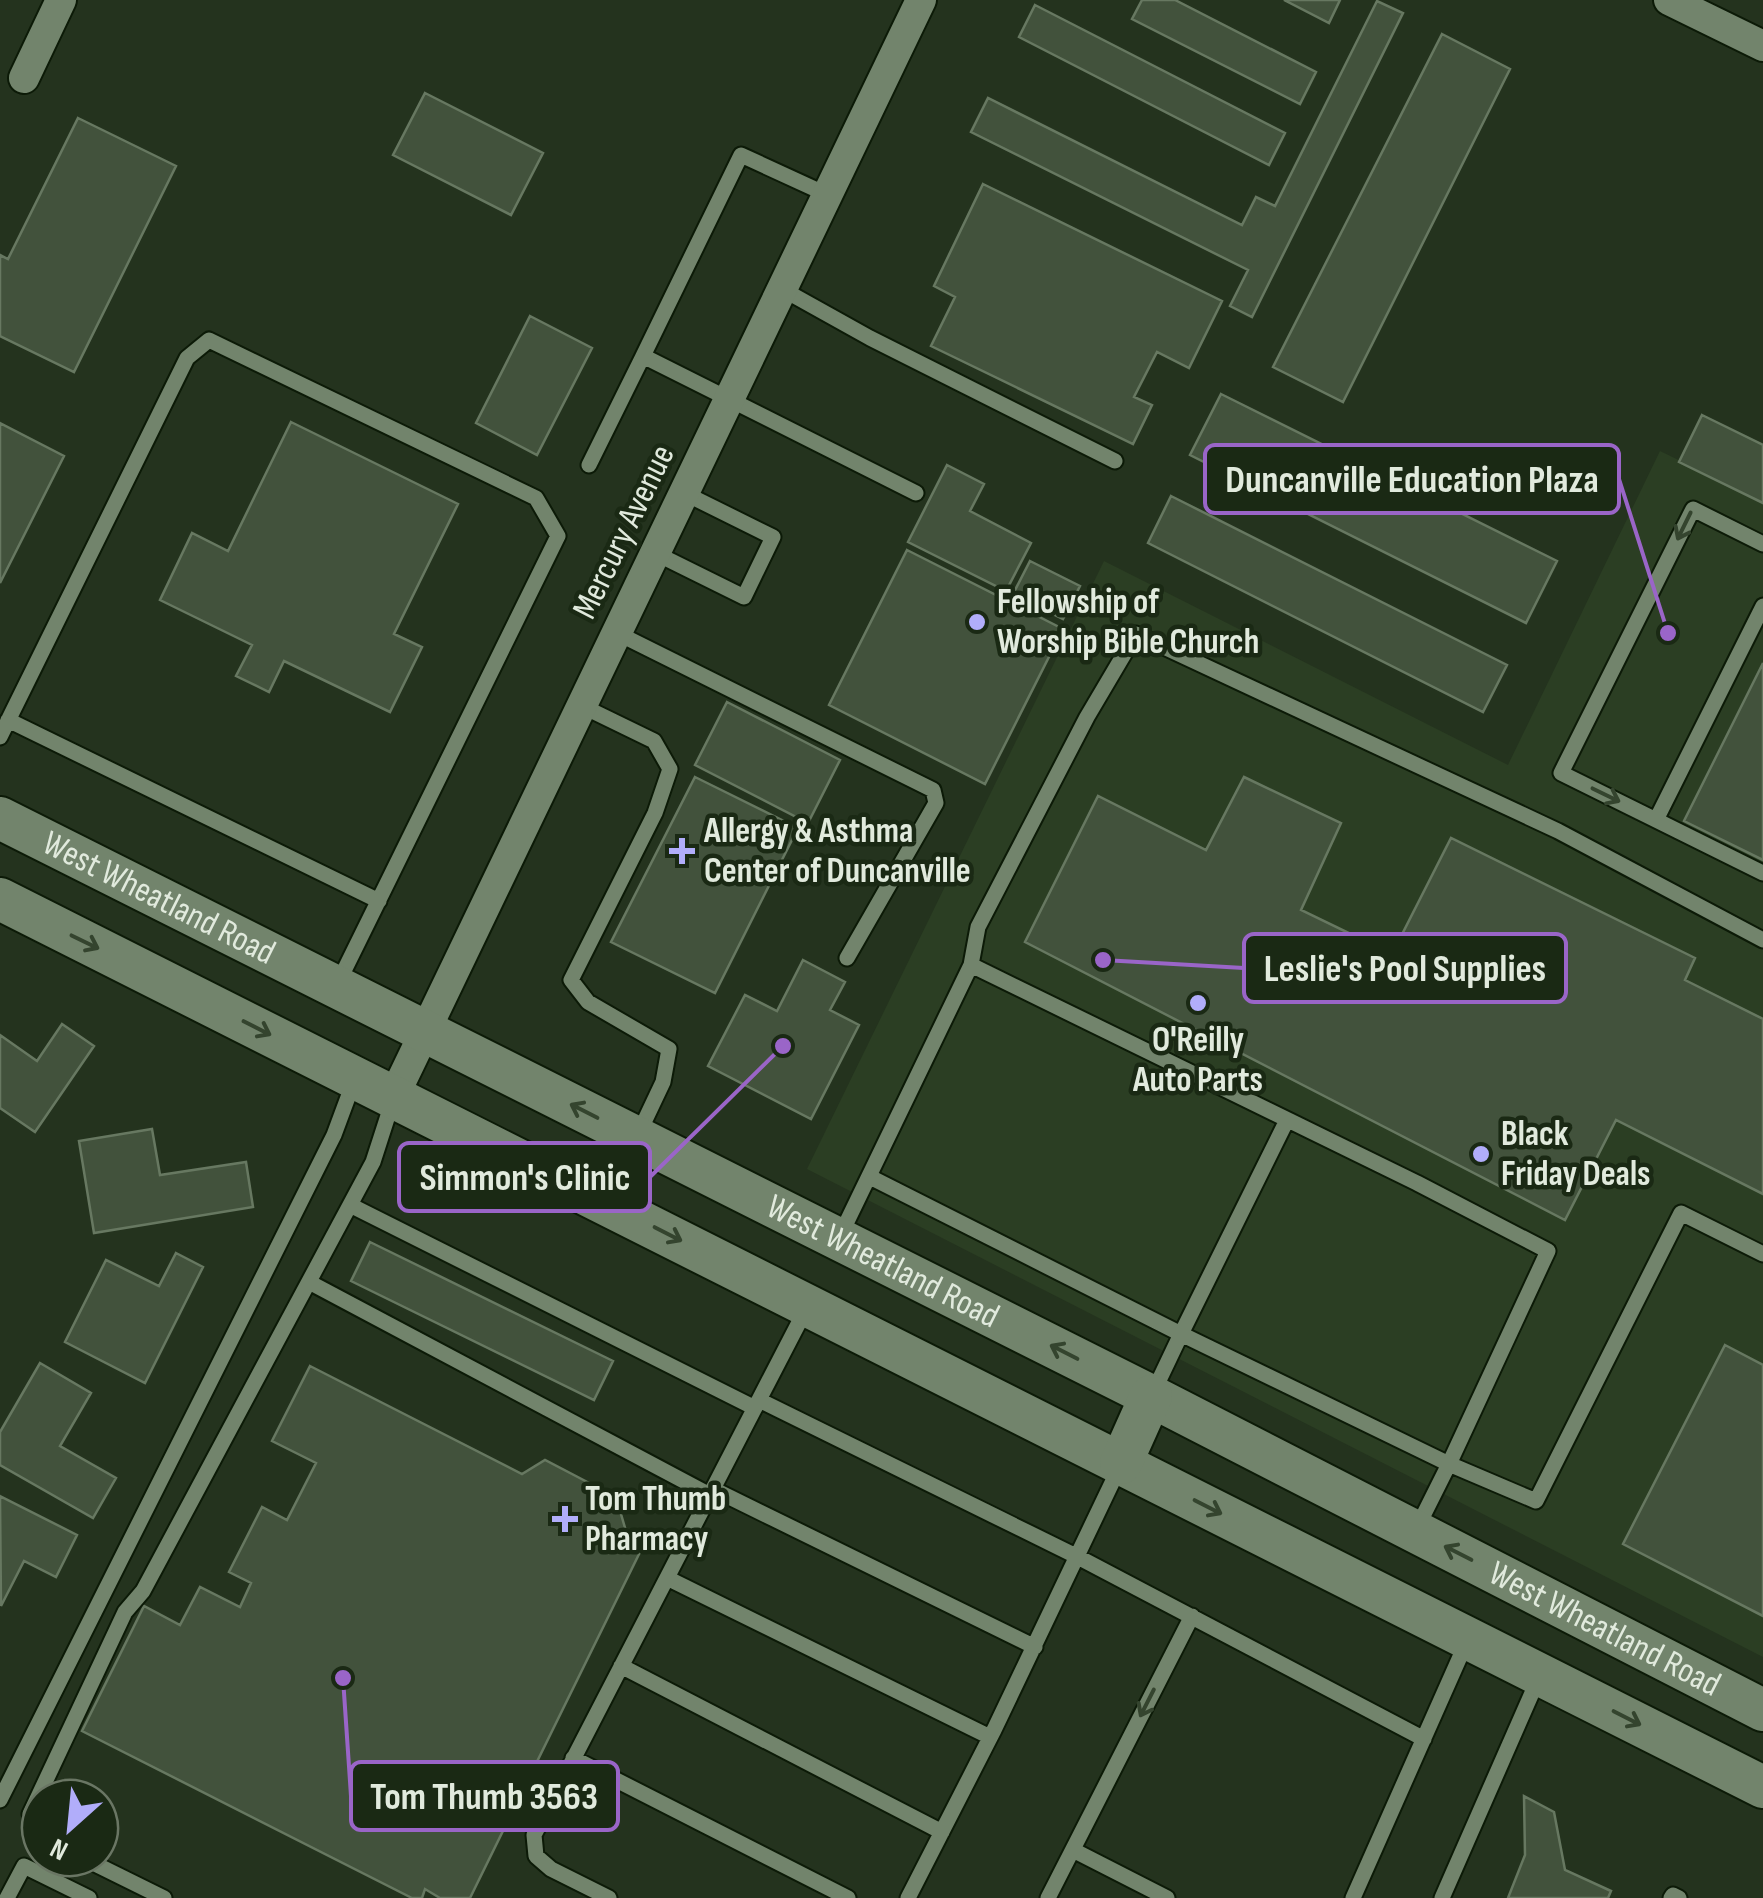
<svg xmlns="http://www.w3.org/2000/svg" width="1763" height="1898" font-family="'Sofia Sans Condensed',sans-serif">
<rect width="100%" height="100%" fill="#24331e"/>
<path fill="#2b3e23" d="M1660,451L1763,501V1657L807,1169L1104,561L1508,765Z"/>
<path fill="#42523c" stroke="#677861" stroke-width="2.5" d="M1142,0H1175L1316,72L1300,104L1132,19Z
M1284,0H1340L1329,23Z
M1377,1L1403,13L1252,317L1230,306L1248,270L971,132L988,98L1242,225L1256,197L1275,206Z
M1035,5L1285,133L1269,165L1019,37Z
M1442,34L1510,69L1343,402L1273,367Z
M425,93L543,153L511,215L393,155Z
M78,118L176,166L74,372L0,336V255L8,259Z
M983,184L1222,301L1189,368L1157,352L1134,397L1152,405L1133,444L931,346L955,297L934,286Z
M530,316L592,348L537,455L476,423Z
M1221,394L1557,561L1526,623L1190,455Z
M1702,415L1763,445V503L1679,462Z
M291,422L458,504L394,634L422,647L390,712L284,661L269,692L236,676L252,645L160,600L192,533L228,551Z
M0,423L64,456L0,583Z
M947,465L984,484L970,511L1031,543L1006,591L908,542Z
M1171,496L1507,665L1483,712L1148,543Z
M907,550L1063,629L985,784L829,705Z
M1030,561L1080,586L1063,619L1013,594Z
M1763,663V860L1684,821Z
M727,702L840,760L808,823L695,765Z
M695,777L798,828L715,993L611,942Z
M1244,777L1341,823L1301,910L1392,954L1451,838L1695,958L1685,980L1763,1019V1194L1616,1120L1565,1220L1025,942L1098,796L1206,850Z
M803,960L845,982L830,1010L859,1025L811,1119L708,1066L745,995L777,1011Z
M62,1024L94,1046L35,1132L0,1108V1035L37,1061Z
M152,1129L160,1175L246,1162L253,1207L94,1233L79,1141Z
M370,1242L613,1361L594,1400L351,1281Z
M176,1253L203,1267L145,1383L65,1342L106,1260L159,1286Z
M1725,1345L1763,1365V1616L1623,1544Z
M40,1363L91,1393L60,1446L116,1478L93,1518L0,1465V1432Z
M310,1366L522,1474L545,1460L616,1497L628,1538L641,1550L470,1898H440L425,1889L422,1898H412L82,1731L144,1606L180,1625L200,1587L240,1607L251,1583L229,1572L262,1507L287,1520L316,1463L272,1441Z
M0,1496L77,1535L56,1577L24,1561L1,1606Z
M1524,1796L1554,1812L1565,1870L1611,1891L1608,1898H1508L1525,1855Z"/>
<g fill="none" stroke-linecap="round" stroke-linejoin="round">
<defs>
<path id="service" d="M828,195L741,155L643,356L916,493
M782,289L870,338L1115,461
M589,465L643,356
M1763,544L1693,509L1561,773L1656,820L1763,606
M655,553L744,597L773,537L684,493
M617,633L933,790L936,803L847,958
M582,706L654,741L670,769L655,813L571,980L588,1002L669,1049L663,1082L637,1137
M8,720L379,901
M0,737L187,358L209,340L536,498L558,536L338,983
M1656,820L1763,873
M971,965L978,927L1087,717L1136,634L1558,831L1763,940
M870,1177L1181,1334L1287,1120
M350,1205L755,1408
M840,1236L971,965L1417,1183L1548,1251L1449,1464L1536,1501L1681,1213L1763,1254
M309,1282L710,1495
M1152,1395L1181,1334L1449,1464L1417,1528
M759,1400L1078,1557L1424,1739
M713,1489L1035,1647
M667,1578L990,1737
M621,1666L942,1832
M573,1758L848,1898
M0,1800L334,1135L354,1081
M40,1831L30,1814L125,1612L143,1591L373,1162L393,1100
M1073,1850L1167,1898
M83,1858L164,1898
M7,1898L24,1866L89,1898
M609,1898L551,1869L536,1856L534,1835L807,1307
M908,1898L994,1730L1120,1466
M1048,1898L1192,1616
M1353,1898L1467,1641
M1442,1898L1539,1677
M1671,1898L1673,1895L1679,1898"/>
<path id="minor" d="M1669,0L1763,46
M24,78L61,0
M394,1096L921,0"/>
<g id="secondary">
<path id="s1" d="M0,818L1151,1396L1763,1710"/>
<path d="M0,899L1763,1787"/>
<path d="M1121,1463L1151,1396"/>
</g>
</defs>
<use href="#service" stroke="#0c1a07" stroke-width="19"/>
<use href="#minor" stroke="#0c1a07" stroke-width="34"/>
<use href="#secondary" stroke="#0c1a07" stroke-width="46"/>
<use href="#service" stroke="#72846c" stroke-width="15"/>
<use href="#minor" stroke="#72846c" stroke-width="30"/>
<use href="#secondary" stroke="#72846c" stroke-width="42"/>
</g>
<defs><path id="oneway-shaft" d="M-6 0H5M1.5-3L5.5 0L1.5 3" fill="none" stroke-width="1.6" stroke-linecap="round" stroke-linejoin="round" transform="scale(2.5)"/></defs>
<g stroke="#34442e">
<use href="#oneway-shaft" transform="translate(1684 526) rotate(116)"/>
<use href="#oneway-shaft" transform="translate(1606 795) rotate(26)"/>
<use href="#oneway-shaft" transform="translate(85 942) rotate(26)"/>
<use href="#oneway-shaft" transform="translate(257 1028) rotate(27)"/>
<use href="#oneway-shaft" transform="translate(584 1111) rotate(-153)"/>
<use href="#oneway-shaft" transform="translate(668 1234) rotate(27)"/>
<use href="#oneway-shaft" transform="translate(1064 1352) rotate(-153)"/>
<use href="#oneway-shaft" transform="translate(1208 1507) rotate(27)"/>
<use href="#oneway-shaft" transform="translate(1458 1553) rotate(-153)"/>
<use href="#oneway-shaft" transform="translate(1147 1703) rotate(117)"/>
<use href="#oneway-shaft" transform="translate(1627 1718) rotate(27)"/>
</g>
<g fill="#b1adfa" stroke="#1a2914" stroke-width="4">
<circle cx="977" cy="622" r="10"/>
<path d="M677 836h10v10h10v10h-10v10h-10v-10h-10v-10h10z"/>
<circle cx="1198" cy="1003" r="10"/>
<circle cx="1481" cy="1154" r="10"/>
<path d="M560 1504h10v10h10v10h-10v10h-10v-10h-10v-10h10z"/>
</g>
<g text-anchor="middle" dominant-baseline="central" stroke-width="9" stroke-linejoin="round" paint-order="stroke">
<g font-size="35" fill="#e1eadd" stroke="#1a2914">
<text transform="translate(624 532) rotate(-64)">Mercury Avenue</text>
<text stroke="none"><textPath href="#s1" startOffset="178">West Wheatland Road</textPath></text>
<text stroke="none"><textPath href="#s1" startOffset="988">West Wheatland Road</textPath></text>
<text stroke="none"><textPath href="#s1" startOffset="1798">West Wheatland Road</textPath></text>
</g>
<g font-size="35" font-weight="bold" fill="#e1eadd" stroke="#1a2914" text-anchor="start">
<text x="997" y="602">Fellowship of<tspan x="997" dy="40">Worship Bible Church</tspan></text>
<text x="704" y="831">Allergy &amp; Asthma<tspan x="704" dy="40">Center of Duncanville</tspan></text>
<text x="1198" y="1040" text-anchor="middle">O'Reilly<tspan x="1198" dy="40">Auto Parts</tspan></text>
<text x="1501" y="1134">Black<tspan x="1501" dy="40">Friday Deals</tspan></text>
<text x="585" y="1499">Tom Thumb<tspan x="585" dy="40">Pharmacy</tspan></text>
</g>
</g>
<path fill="none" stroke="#9a65c8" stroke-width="4" d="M1668 633L1619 479M1103 960L1244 968M783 1046L650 1177M343 1678L351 1796"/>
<g fill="#9a65c8" stroke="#1a2914" stroke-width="4">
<circle cx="1668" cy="633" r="10"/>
<circle cx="1103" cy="960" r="10"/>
<circle cx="783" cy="1046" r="10"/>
<circle cx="343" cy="1678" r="10"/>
</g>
<g fill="#1a2914" stroke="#9a65c8" stroke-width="4">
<rect x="1205" y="445" width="414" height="68" rx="10"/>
<rect x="1244" y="934" width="322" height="68" rx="10"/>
<rect x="399" y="1143" width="251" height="68" rx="10"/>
<rect x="351" y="1762" width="267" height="68" rx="10"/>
</g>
<g font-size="38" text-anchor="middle" font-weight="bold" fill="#e1eadd">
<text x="1412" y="492">Duncanville Education Plaza</text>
<text x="1405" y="981">Leslie's Pool Supplies</text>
<text x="525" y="1190">Simmon's Clinic</text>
<text x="484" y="1809">Tom Thumb 3563</text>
</g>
<g transform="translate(70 1828) rotate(207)"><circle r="48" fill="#1a2914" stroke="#6a7664" stroke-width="2.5"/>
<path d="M0-8L18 38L0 25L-18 38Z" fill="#b1adfa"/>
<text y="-15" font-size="28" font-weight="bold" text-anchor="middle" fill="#e1eadd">N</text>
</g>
</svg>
